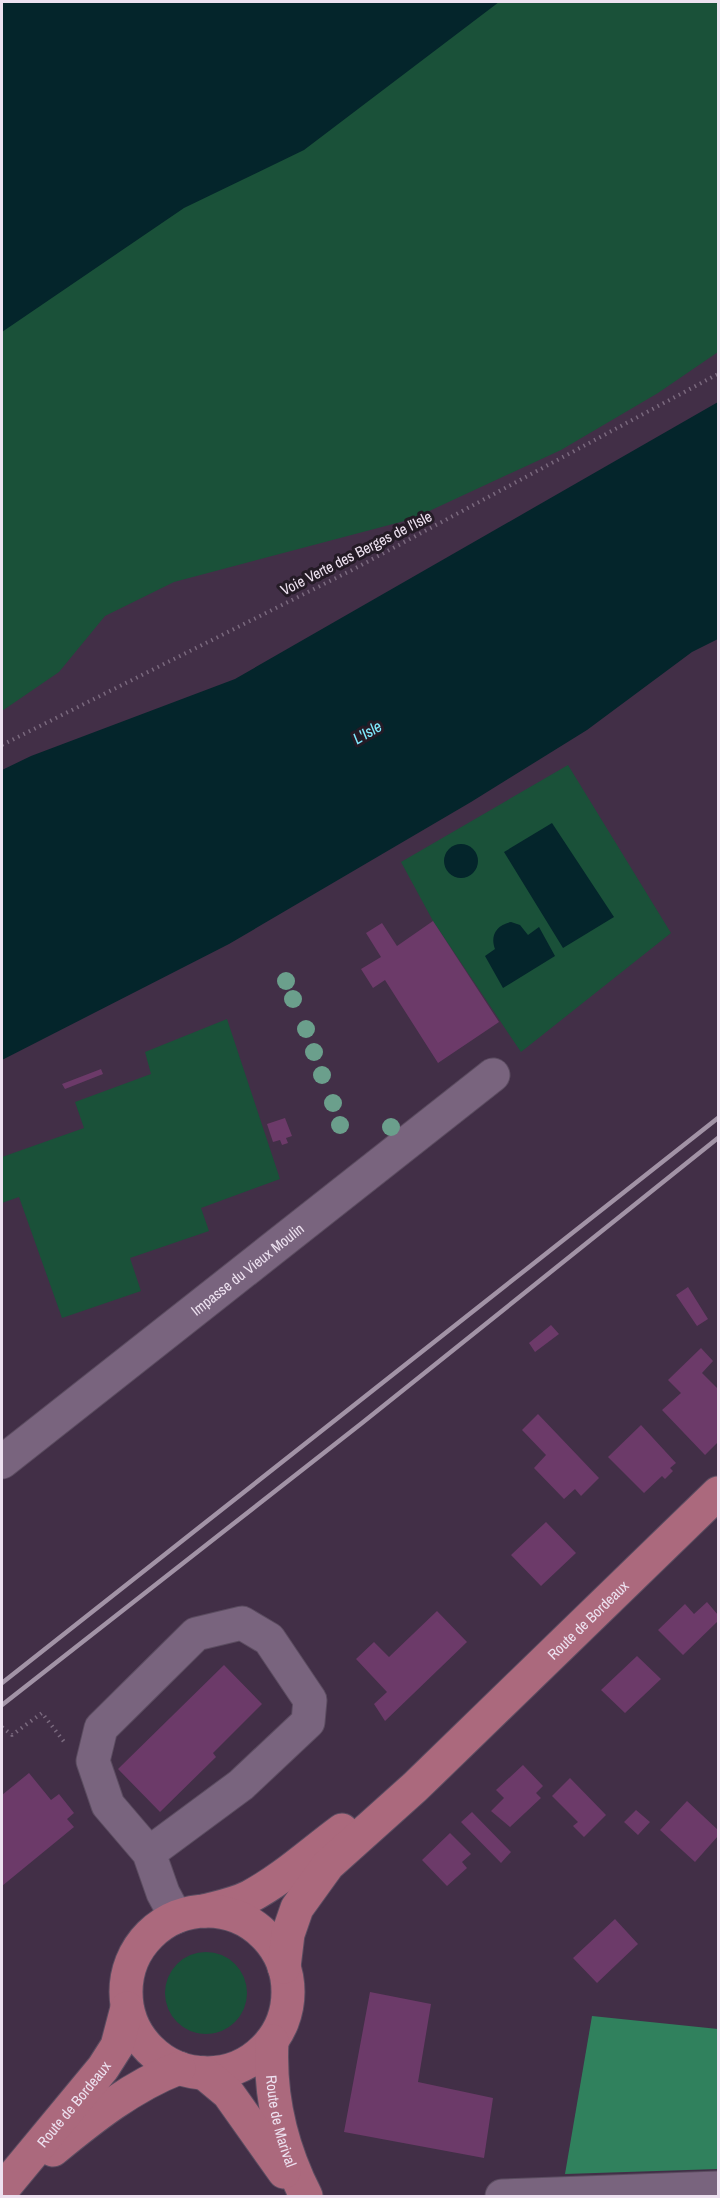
<svg xmlns="http://www.w3.org/2000/svg" width="720" height="2198" font-family="'Archivo Narrow',sans-serif">
<rect width="100%" height="100%" fill="#422f47"/>
<path fill="#1a5139" d="M2,2H718V352L658,393L561,450L412,519L174,582L105,616L59,672L2,711Z
M568,765L671,933L521,1052L433,921L401,862Z
M227,1019L280,1179L201,1208L209,1231L130,1258L141,1291L62,1318L19,1197L2,1203V1157L84,1128L75,1102L151,1074L145,1052Z
M165 1993a41 41 0 1 1 82 0a41 41 0 1 1-82 0Z"/>
<path fill="#30815d" d="M592,2016L718,2029V2169L565,2174Z"/>
<path fill="#04252b" d="M2,2H499L304,150L184,208L2,332Z
M718,402V639L692,652L587,730L471,802L229,944L2,1060V770L31,756L235,679Z
M552,823L614,917L563,948L504,852Z
M444 861a17 17 0 1 1 34 0a17 17 0 1 1-34 0Z
M511,922L520,925L528,935L539,927L555,956L503,988L485,956L495,949C490,936 496,925 511,922Z"/>
<path fill="#6c3a69" d="M433,921L499,1022L438,1063L385,980L373,988L361,969L381,957L366,933L382,923L397,946Z
M101,1069L103,1074L65,1089L62,1084Z
M285,1118L292,1136L286,1138L288,1143L282,1145L280,1140L273,1142L267,1124Z
M688,1287L708,1319L697,1326L676,1295Z
M551,1325L559,1334L535,1352L529,1343Z
M701,1348L713,1361L702,1373L718,1389V1442L705,1455L662,1410L681,1393L668,1380Z
M538,1414L599,1478L581,1496L575,1489L564,1499L534,1468L546,1455L522,1430Z
M641,1425L676,1463L670,1468L673,1471L665,1479L662,1476L644,1493L608,1457Z
M546,1522L576,1553L541,1586L511,1555Z
M707,1602L718,1615V1621L683,1655L658,1630L685,1604L694,1614Z
M437,1611L467,1642L385,1721L374,1704L387,1692L356,1659L374,1642L389,1657Z
M637,1656L661,1679L625,1713L601,1690Z
M224,1665L262,1704L213,1753L216,1757L160,1812L118,1769Z
M523,1765L543,1786L536,1793L541,1798L510,1827L491,1811L504,1798L496,1790Z
M29,1773L51,1800L59,1794L74,1813L67,1819L74,1827L2,1886V1795Z
M570,1778L606,1815L584,1837L573,1826L578,1822L552,1796Z
M687,1801L718,1830V1836L695,1862L660,1830Z
M636,1810L650,1822L638,1835L624,1822Z
M472,1812L511,1852L501,1863L461,1822Z
M450,1833L471,1854L462,1862L467,1868L447,1886L422,1860Z
M615,1919L638,1944L597,1983L573,1958Z
M370,1992L431,2004L418,2082L493,2098L484,2158L344,2132Z"/>
<g fill="none" stroke-linecap="round" stroke-linejoin="round">
<defs>
<g id="minor">
<path id="s1" d="M2,1462L493,1075"/>
<path d="M149,1853L241,1785L308,1722L310,1700L269,1639L242,1623L196,1634L101,1728L93,1761L108,1805L149,1853L163,1893L176,1917"/>
<path d="M502,2196L718,2188"/>
</g>
<g id="major">
<path d="M204,1911C219,1907 235,1904 249,1897C283,1879 312,1852 342,1830"/>
<circle cx="207" cy="1992" r="81"/>
<path id="s2" d="M284,1967L288,1934L297,1908L328,1865L415,1787L718,1493"/>
<path id="s3" d="M272,2041C269,2096 281,2147 306,2196"/>
<path d="M204,2073L228,2093L284,2172"/>
<path d="M53,2150C92,2118 132,2086 179,2068"/>
<path id="s4" d="M2,2190L103,2068L117,2046L127,2008"/>
</g>
</defs>
<use href="#minor" stroke="#5b4c60" stroke-width="35"/>
<use href="#major" stroke="#5b4c60" stroke-width="35"/>
<path stroke="#7a697e" stroke-width="4" stroke-dasharray="1.5 4.5" stroke-linecap="butt" d="M2,745L354,569L718,374
M2,1727L12,1735L42,1713L65,1743"/>
<use href="#minor" stroke="#79647e" stroke-width="33"/>
<use href="#major" stroke="#ab697d" stroke-width="33"/>
<path stroke="#a293a6" stroke-width="4.5" d="M2,1683L718,1118
M2,1705L362,1423L718,1138"/>
</g>
<g fill="#6b9f8c">
<circle cx="286" cy="981" r="9"/>
<circle cx="293" cy="999" r="9"/>
<circle cx="306" cy="1029" r="9"/>
<circle cx="314" cy="1052" r="9"/>
<circle cx="322" cy="1075" r="9"/>
<circle cx="333" cy="1103" r="9"/>
<circle cx="340" cy="1125" r="9"/>
<circle cx="391" cy="1127" r="9"/>
</g>
<g text-anchor="middle" dominant-baseline="central" stroke-width="6" stroke-linejoin="round" paint-order="stroke">
<g font-size="15" fill="#ede1f0" stroke="#241b26">
<text transform="translate(356 553) rotate(-27)">Voie Verte des Berges de l'Isle</text>
<text stroke="none"><textPath href="#s1" startOffset="312">Impasse du Vieux Moulin</textPath></text>
<text stroke="none"><textPath href="#s2" startOffset="471">Route de Bordeaux</textPath></text>
<text stroke="none"><textPath href="#s4" startOffset="112">Route de Bordeaux</textPath></text>
<text stroke="none"><textPath href="#s3" startOffset="81">Route de Marival</textPath></text>
</g>
<g font-size="16" font-style="italic" fill="#81ebff" stroke="#241b26">
<text transform="translate(367 732) rotate(-30)">L'Isle</text>
</g>
</g>
<rect width="720" height="2198" fill="none" stroke="#ede1f0" stroke-width="6"/>
</svg>
